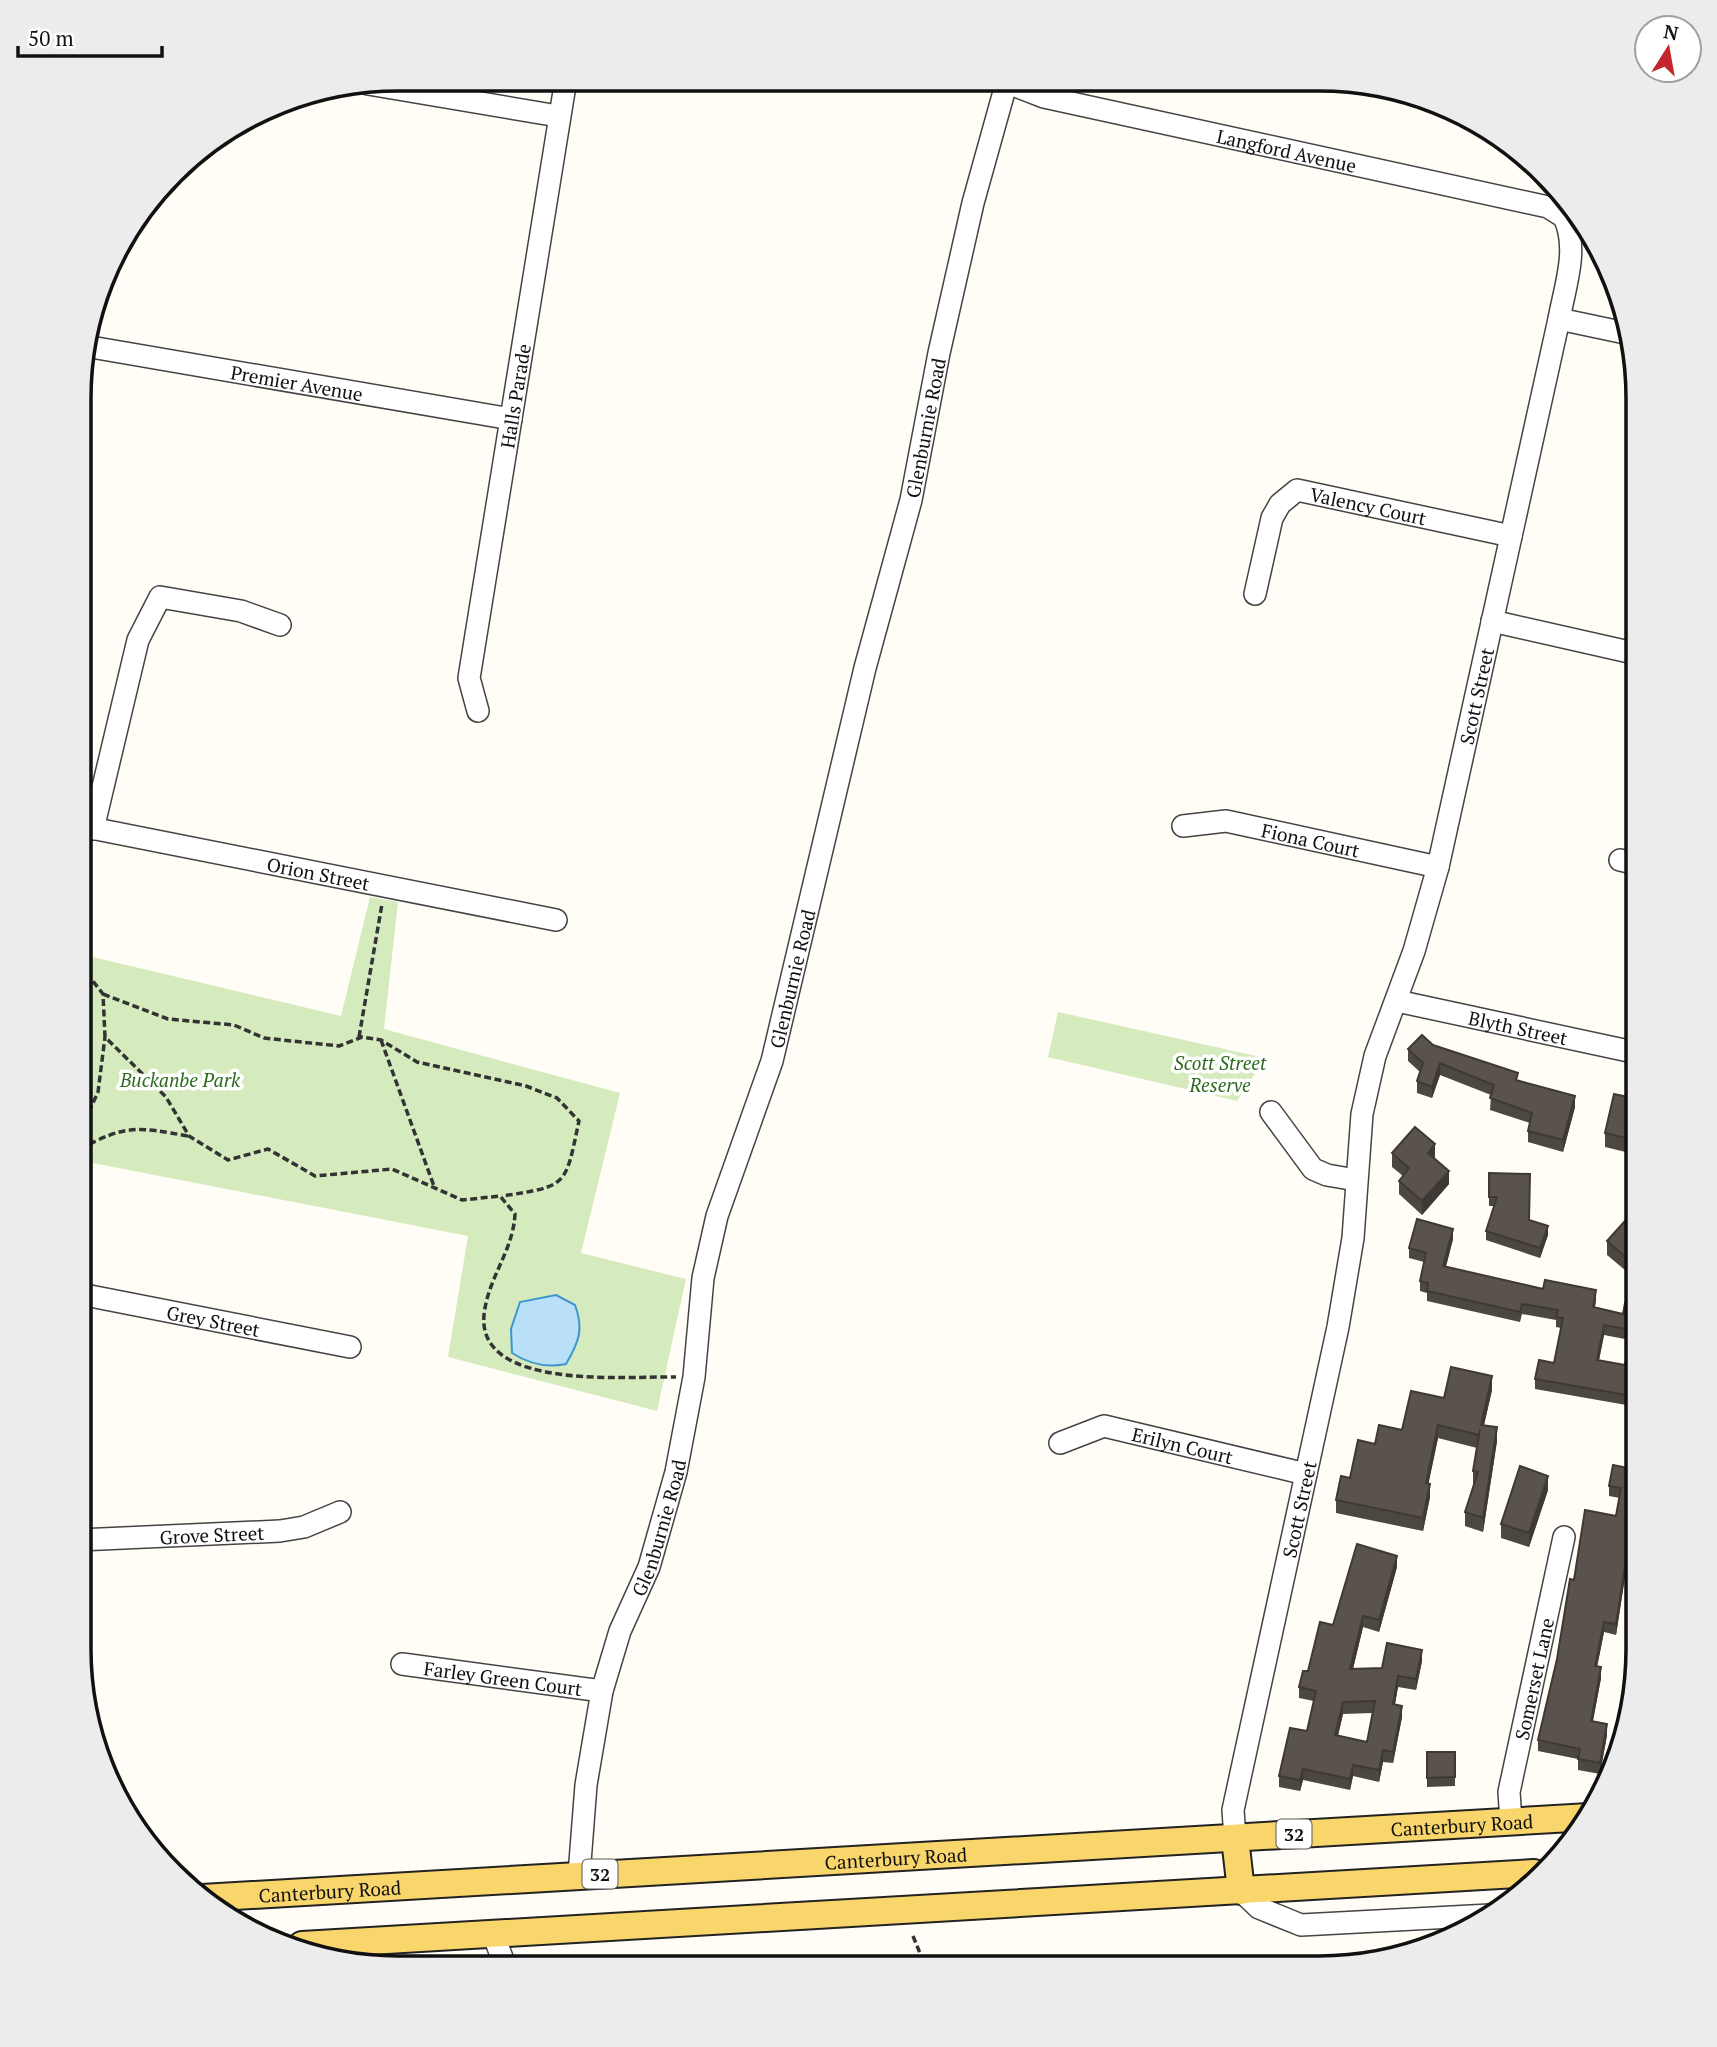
<svg xmlns="http://www.w3.org/2000/svg" width="1717" height="2047" font-family="'PT Serif',serif">
<rect width="100%" height="100%" fill="#fffdf5"/>
<path fill="#d5ebbd" d="M370,897L398,902L384,1029L620,1093L581,1253L686,1279L657,1411L448,1357L468,1236L93,1163L80,1202V954L341,1016Z
M1058,1012L1265,1058L1237,1101L1048,1057Z"/>
<path fill="#b9e0f7" stroke="#3f96cf" stroke-width="2" d="M556,1295L575,1305C584,1329 579,1342 566,1364C547,1368 529,1364 512,1353L511,1329L520,1302Z"/>
<g fill="none" stroke-linecap="round" stroke-linejoin="round">
<defs>
<g id="minor">
<path id="s1" d="M1008,83L1044,97L1548,207L1564,217"/>
<path d="M368,84L558,116"/>
<path d="M1559,319L1630,334"/>
<path id="s2" d="M85,346L511,419"/>
<path id="s3" d="M1255,594L1272,518L1280,504L1297,490L1511,536"/>
<path d="M1492,621L1638,654"/>
<path id="s4" d="M478,711L469,678L566,79"/>
<path id="s5" d="M81,826L556,920"/>
<path id="s6" d="M1183,826L1226,821L1438,867"/>
<path d="M93,829L138,640L160,597L241,611L280,625"/>
<path d="M1620,860L1638,864"/>
<path id="s7" d="M1397,1001L1638,1053"/>
<path d="M1271,1112L1313,1169L1327,1175L1356,1180"/>
<path id="s8" d="M80,1294L350,1347"/>
<path id="s9" d="M1060,1443L1104,1426L1306,1474"/>
<path id="s10" d="M79,1540L280,1531L304,1527L340,1512"/>
<path id="s11" d="M402,1664L602,1691"/>
<path id="s12" d="M1511,1821L1509,1792L1564,1537"/>
<path id="s13" d="M1235,1838L1233,1810L1338,1327L1353,1238L1362,1114L1375,1056L1414,951L1438,867L1559,319C1565,286 1579,249 1564,217"/>
<path id="s14" d="M579,1875L586,1785L602,1691L620,1631L649,1567L676,1472L694,1377L703,1278L717,1216L772,1061L865,668L911,500L939,353L973,203L1007,81"/>
<path d="M1241,1891L1259,1908L1301,1925L1490,1915"/>
<path d="M493,1934L506,1968"/>
</g>
<g id="major">
<path d="M1235,1838L1241,1891"/>
<path id="s15" d="M202,1898L1589,1817"/>
<path d="M302,1945L1534,1873"/>
</g>
</defs>
<use href="#minor" stroke="#444" stroke-width="24"/>
<use href="#major" stroke="#222" stroke-width="30"/>
<path stroke="#333" stroke-width="3.5" stroke-dasharray="7 3.5" stroke-linecap="butt" d="M80,965L103,994L105,1037L166,1097L189,1136L228,1160L268,1149L315,1176L392,1169L462,1200L500,1196L515,1214C513,1252 488,1277 484,1315C477,1391 628,1376 676,1377
M103,994L168,1019L234,1025L264,1038L339,1046L362,1037L381,1040L417,1062L526,1086L557,1098L579,1121C565,1186 569,1186 502,1196
M359,1037L382,904
M381,1040L435,1189
M80,1131L98,1092L105,1037
M80,1149C127,1124 137,1127 188,1136
M913,1936L926,1968"/>
<use href="#minor" stroke="#fff" stroke-width="21"/>
<use href="#major" stroke="#f9d66b" stroke-width="26"/>
</g>
<path fill="#4d4742" fill-rule="evenodd" d="M1433,1045L1518,1081L1575,1107L1563,1152L1528,1142V1131L1530,1123L1490,1110L1491,1095L1440,1075L1432,1098L1417,1093V1081L1420,1072L1408,1061V1049Z
M1638,1099V1155L1605,1147V1133Z
M1392,1153L1434,1158L1449,1184L1422,1215L1399,1194V1181L1403,1176L1392,1167Z
M1489,1173L1529,1220L1548,1235L1540,1258L1486,1240V1231L1494,1206H1489Z
M1638,1232V1281L1607,1255V1241Z
M1453,1239L1446,1267L1596,1300L1595,1307L1623,1314L1638,1306V1394H1634L1632,1406L1535,1389V1379L1554,1363L1561,1328L1556,1327V1320L1522,1314L1520,1322L1427,1301V1293L1420,1291V1281L1424,1262L1409,1258V1248ZM1604,1335L1630,1340L1625,1365L1599,1360Z
M1492,1390L1484,1425L1497,1441L1483,1532L1465,1526V1512L1474,1485L1473,1484V1471L1477,1448L1438,1438L1428,1484L1430,1497L1423,1531L1336,1513V1500L1375,1444L1402,1430L1444,1398Z
M1638,1470V1553L1629,1551L1616,1635L1604,1632L1597,1667L1601,1678L1593,1721L1607,1735L1600,1774L1578,1770V1759L1538,1751V1740L1557,1659L1616,1516L1620,1498L1609,1496V1486Z
M1548,1490L1529,1547L1501,1538V1524Z
M1397,1567L1379,1632L1363,1627L1353,1669L1382,1668L1422,1661L1416,1690L1398,1687L1395,1704L1402,1717L1393,1763L1383,1762L1379,1782L1353,1776L1350,1790L1303,1780L1300,1791L1279,1787V1776L1307,1731L1314,1701L1299,1698V1687L1333,1625ZM1373,1713L1367,1742L1338,1736L1343,1714Z
M1635,1682L1630,1708L1625,1707V1698Z
M1427,1752H1455V1786L1427,1787Z"/>
<path fill="#3f3936" d="M1440,1063V1075L1432,1098V1087Z
M1575,1096V1107L1563,1152V1140Z
M1435,1144V1158L1428,1153Z
M1449,1171V1184L1422,1215V1201Z
M1548,1226V1235L1540,1258V1248Z
M1453,1229V1239L1443,1276V1266Z
M1596,1290V1300L1593,1317V1307Z
M1604,1325V1335L1597,1370V1360Z
M1492,1376V1390L1481,1438V1425Z
M1634,1384V1394L1632,1406V1396Z
M1438,1425V1438L1426,1496V1483Z
M1497,1427V1441L1483,1532V1518Z
M1548,1476V1490L1529,1547V1533Z
M1430,1484V1497L1423,1531V1518Z
M1629,1541V1551L1616,1635V1624Z
M1397,1556V1567L1379,1632V1620Z
M1363,1616V1627L1350,1681V1669Z
M1604,1622V1632L1595,1677V1666Z
M1422,1650V1661L1416,1690V1679Z
M1601,1667V1678L1591,1731V1721Z
M1398,1676V1687L1393,1715V1704Z
M1343,1702V1714L1335,1747V1735Z
M1402,1706V1717L1393,1763V1752Z
M1607,1724V1735L1600,1774V1763Z
M1383,1750V1762L1379,1782V1770Z
M1353,1765V1776L1350,1790V1779Z
M1303,1769V1780L1300,1791V1780Z"/>
<path fill="#5a524d" stroke="#3f3936" stroke-width="2" fill-rule="evenodd" d="M1422,1035L1433,1045L1518,1073L1516,1080L1575,1096L1563,1140L1528,1131L1532,1113L1490,1098L1494,1085L1440,1063L1432,1087L1417,1081L1423,1063L1408,1049Z
M1614,1094L1638,1099V1141L1605,1133Z
M1415,1127L1435,1144L1428,1153L1449,1171L1422,1201L1399,1181L1409,1168L1392,1153Z
M1489,1173L1530,1174L1529,1220L1548,1226L1540,1248L1486,1231L1497,1197H1489Z
M1417,1219L1453,1229L1443,1266L1543,1289L1545,1280L1596,1290L1593,1307L1623,1314L1625,1303L1638,1306V1384H1634L1632,1396L1535,1379L1539,1360L1554,1363L1563,1318L1556,1317L1558,1310L1522,1304L1520,1312L1427,1291L1428,1283L1420,1281L1426,1253L1409,1248ZM1604,1325L1632,1330L1625,1365L1597,1360Z
M1625,1221L1638,1232V1268L1607,1241Z
M1451,1367L1492,1376L1481,1425L1497,1427L1483,1518L1465,1512L1478,1472L1473,1471L1480,1429L1479,1435L1438,1425L1426,1483L1430,1484L1423,1518L1336,1500L1341,1476L1350,1478L1358,1440L1375,1444L1379,1425L1402,1430L1411,1391L1444,1398Z
M1613,1465L1638,1470V1542L1629,1541L1616,1624L1604,1622L1595,1666L1601,1667L1591,1721L1607,1724L1600,1763L1578,1759L1580,1749L1538,1740L1557,1659L1570,1579L1574,1580L1585,1510L1616,1516L1621,1488L1609,1486Z
M1520,1466L1548,1476L1529,1533L1501,1524Z
M1357,1544L1397,1556L1379,1620L1363,1616L1350,1669L1382,1668L1387,1643L1422,1650L1416,1679L1398,1676L1393,1704L1402,1706L1393,1752L1383,1750L1379,1770L1353,1765L1350,1779L1303,1769L1300,1780L1279,1776L1290,1728L1307,1731L1316,1691L1299,1687L1303,1671H1308L1320,1622L1333,1625ZM1375,1701L1367,1742L1335,1735L1343,1702Z
M1629,1681L1635,1682L1632,1699L1625,1698Z
M1427,1752H1455V1777L1427,1778Z"/>
<g text-anchor="middle" dominant-baseline="central" stroke-width="7" stroke-linejoin="round" paint-order="stroke">
<g fill="#fff" stroke="#585858" stroke-width="2">
<rect x="1276.5" y="1819.5" width="35" height="29" rx="5"/>
<rect x="582.5" y="1859.5" width="35" height="29" rx="5"/>
</g>
<g font-size="18" font-weight="bold" fill="#111">
<text x="1294" y="1834">32</text>
<text x="600" y="1874">32</text>
</g>
<g font-size="19" fill="#111" stroke="#fff">
<text stroke="none"><textPath href="#s1" startOffset="287">Langford Avenue</textPath></text>
<text stroke="none"><textPath href="#s2" startOffset="215">Premier Avenue</textPath></text>
<text stroke="none"><textPath href="#s4" startOffset="320">Halls Parade</textPath></text>
<text stroke="none"><textPath href="#s14" startOffset="1493">Glenburnie Road</textPath></text>
<text stroke="none"><textPath href="#s3" startOffset="189">Valency Court</textPath></text>
<text stroke="none"><textPath href="#s13" startOffset="1171">Scott Street</textPath></text>
<text stroke="none"><textPath href="#s6" startOffset="130">Fiona Court</textPath></text>
<text stroke="none"><textPath href="#s5" startOffset="242">Orion Street</textPath></text>
<text stroke="none"><textPath href="#s14" startOffset="926">Glenburnie Road</textPath></text>
<text stroke="none"><textPath href="#s7" startOffset="124">Blyth Street</textPath></text>
<text stroke="none"><textPath href="#s8" startOffset="136">Grey Street</textPath></text>
<text stroke="none"><textPath href="#s9" startOffset="128">Erilyn Court</textPath></text>
<text stroke="none"><textPath href="#s13" startOffset="336">Scott Street</textPath></text>
<text stroke="none"><textPath href="#s14" startOffset="359">Glenburnie Road</textPath></text>
<text stroke="none"><textPath href="#s10" startOffset="133">Grove Street</textPath></text>
<text stroke="none"><textPath href="#s11" startOffset="102">Farley Green Court</textPath></text>
<text stroke="none"><textPath href="#s12" startOffset="145">Somerset Lane</textPath></text>
<text stroke="none"><textPath href="#s15" startOffset="1262">Canterbury Road</textPath></text>
<text stroke="none"><textPath href="#s15" startOffset="695">Canterbury Road</textPath></text>
<text stroke="none"><textPath href="#s15" startOffset="128">Canterbury Road</textPath></text>
</g>
<g font-size="19" font-style="italic" fill="#2f6b1f" stroke="#fff">
<text x="1220" y="1062">Scott Street<tspan x="1220" dy="22">Reserve</tspan></text>
<text x="180" y="1079">Buckanbe Park</text>
</g>
</g>
<path d="M0 0H1717V2047H0ZM398 91H1319A307 307 0 0 1 1626 398V1649A307 307 0 0 1 1319 1956H398A307 307 0 0 1 91 1649V398A307 307 0 0 1 398 91Z" fill="#ececec" fill-rule="evenodd"/>
<path fill="none" stroke="#111" stroke-width="3.5" d="M398 91H1319A307 307 0 0 1 1626 398V1649A307 307 0 0 1 1319 1956H398A307 307 0 0 1 91 1649V398A307 307 0 0 1 398 91Z"/>
<g transform="translate(1668 49) rotate(11)"><circle r="33" fill="#ffffff" stroke="#a0a0a0" stroke-width="2"/>
<path d="M0-5L12 26L0 18L-12 26Z" fill="#c4262e"/>
<text y="-10" font-size="19" font-weight="bold" text-anchor="middle" fill="#111111">N</text>
</g>
<path d="M18 46v10h144v-10" fill="none" stroke="#111111" stroke-width="3.5"/>
<text x="28" y="46" font-size="21" fill="#111111" stroke="#ffffff" stroke-width="5" paint-order="stroke">50 m</text>
</svg>
